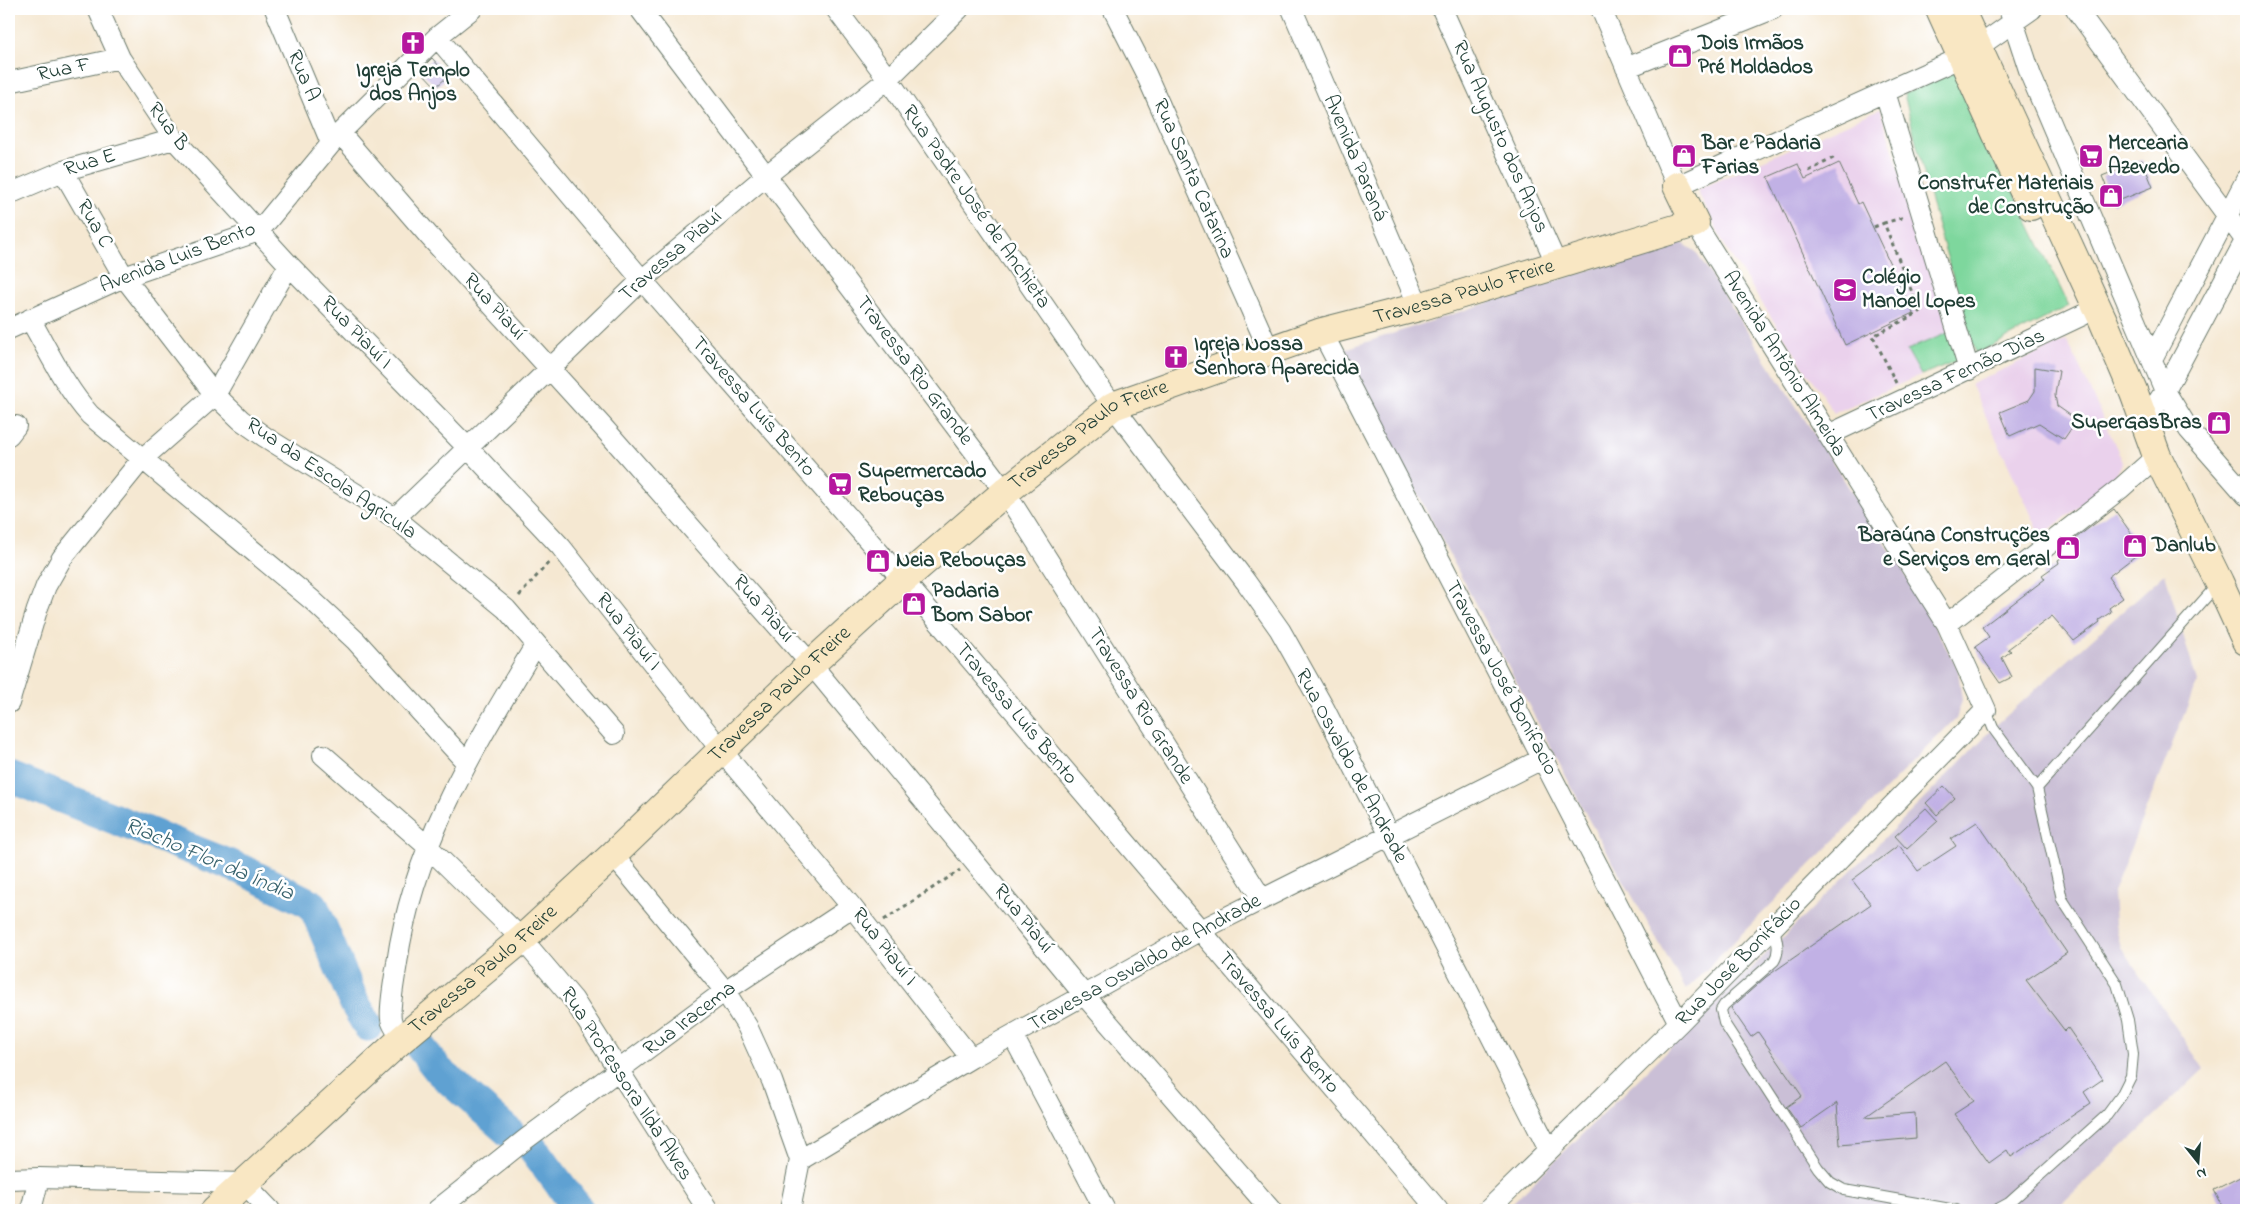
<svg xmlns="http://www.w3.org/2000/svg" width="2255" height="1219" font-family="'Indie Flower',sans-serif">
<rect width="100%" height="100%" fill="#fff"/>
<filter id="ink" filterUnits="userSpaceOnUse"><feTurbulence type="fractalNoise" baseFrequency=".02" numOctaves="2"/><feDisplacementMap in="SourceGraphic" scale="10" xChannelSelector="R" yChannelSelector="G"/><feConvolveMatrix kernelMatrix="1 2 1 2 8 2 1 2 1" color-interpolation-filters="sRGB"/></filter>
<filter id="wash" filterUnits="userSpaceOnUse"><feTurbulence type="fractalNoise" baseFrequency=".0096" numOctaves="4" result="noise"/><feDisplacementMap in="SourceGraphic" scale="20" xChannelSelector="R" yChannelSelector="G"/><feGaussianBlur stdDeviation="1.12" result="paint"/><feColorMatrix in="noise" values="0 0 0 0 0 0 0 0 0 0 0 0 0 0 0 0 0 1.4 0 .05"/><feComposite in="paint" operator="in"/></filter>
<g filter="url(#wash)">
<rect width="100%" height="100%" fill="#f5e8d2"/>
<path fill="#ead1ec" d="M1880,109L1950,332L1921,375L1834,413L1726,248L1697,190Z
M2067,340L2123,462L2117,473L2100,491L2041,536L1971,384Z"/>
<path fill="#cabfd6" d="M1679,241L1695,251L1904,572L1958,669L1962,701L1956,718L1686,990L1590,822L1342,350Z
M2165,573L2197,682L2113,892L2115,924L2121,947L2204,1069L2055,1210H1505L1929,794L1993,728Z"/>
<path fill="#7ed79d" stroke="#4e8a68" d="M1956,71L2069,306L1976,354L1934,213L1904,94Z
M1950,332L1958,360L1921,375L1907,350Z"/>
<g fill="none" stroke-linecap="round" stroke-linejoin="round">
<path stroke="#5ea1d2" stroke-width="31" d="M9,777L243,870L313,905L355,1004L368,1026
M418,1044L439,1071L510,1133
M531,1146L579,1210"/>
</g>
<g id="blocks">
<path fill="#c1b1e5" d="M432,58L448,76L436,87L420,70Z
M2142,160L2153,187L2113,203L2102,176Z
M1839,163L1858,204L1861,202L1913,313L1845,345L1768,177L1798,164L1805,179Z
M2035,367L2059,371L2055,395L2057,406L2077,420L2064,439L2039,423L2010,436L2000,412L2029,400L2035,391Z
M2114,509L2143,550L2108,577L2123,598L2109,608L2111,612L2099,620L2100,622L2074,641L2052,616L2008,649L2011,651L2002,658L2012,677L2000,683L1975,647L1989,637L1982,627L2045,579L2042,575L2059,563L2058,560L2080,544L2076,538Z
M1944,786L1955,798L1937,815L1926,803Z
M1926,808L1938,821L1907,849L1895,836Z
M1977,822L2067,953L2026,980L2065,1031L2068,1028L2103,1079L2084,1092L2091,1103L2011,1157L2007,1150L1989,1163L1954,1114L1974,1101L1945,1061L1865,1117L1915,1113L1916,1138L1840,1145L1837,1103L1801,1128L1786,1107L1802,1096L1758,1032L1751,1037L1731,1008L1766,977L1871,904L1852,880L1899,845L1918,871L1956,846L1951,839Z
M2246,1174V1210H2224L2214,1190Z"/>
</g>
</g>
<g filter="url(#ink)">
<use href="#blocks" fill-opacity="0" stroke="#6a796b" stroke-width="1"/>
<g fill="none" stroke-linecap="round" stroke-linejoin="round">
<defs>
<path id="lane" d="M1986,710L1993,728L2037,788L2062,899L2117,984L2128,1020L2133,1054L2131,1076L2121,1096L2107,1115L2009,1203L1996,1210
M2037,788L2217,585
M1774,927C1776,939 1781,950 1774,961L1724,1005L1721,1010L1724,1023L1818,1168L1830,1182L1844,1190L1956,1210"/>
<path id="street" d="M98,9L120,58L174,139L289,265L468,448L561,547L721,750L852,907L971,1058
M275,9L331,143
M640,9L1005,492L1262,899
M836,9L888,79L1113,406L1246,582L1280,630L1325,710L1549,1150
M1113,9L1146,74L1269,350
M1292,9L1419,307
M1442,9L1557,265
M1601,9L1677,186L1962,57
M2009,9L2031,76L2165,391L2189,430L2246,495
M2076,9L2246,241
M437,37L642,280L903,580L1438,1210
M1978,47L2032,9
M1626,68L1773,9
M9,82L120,58
M1885,92L1969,370
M340,133L429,236L602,426L811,664L1085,996L1271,1210
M63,171L124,277L215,395L241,420L265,437L395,518L506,609L614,734
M9,194L63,171L174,139
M30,319C49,352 65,387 90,415L312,600L356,641L466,762
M9,329L124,277L259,231L340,133L437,37L472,9
M1322,332L1679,1023
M2152,359L2246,180
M2144,423L2165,391L2246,239
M9,435L16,426
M1828,435L2083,315
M395,518L642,280L767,175L888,79L959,9
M1947,624L2121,488L2157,456
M9,703L37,610L46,586L62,558L142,459L215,395L289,265
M323,755L427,846L522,939L573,999L708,1210
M613,855L725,991L747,1026L772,1081L800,1160
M1013,1036L1105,1210
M402,1039C399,1034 392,1026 391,1019C389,1008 395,975 397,963C413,845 476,745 536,644
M9,1179L39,1178L244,1183L270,1210
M31,1210L39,1178
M437,1210L526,1139L725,991L852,907
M790,1210L800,1160L971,1058L1199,931L1544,758
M1488,1210L1679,1023L1986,710L1947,624L1695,223"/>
<g id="secondary">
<path d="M1940,9L2002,146L2031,206"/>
<path d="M1960,9L2102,318L2134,393L2157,456L2219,582L2246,641"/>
<path id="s1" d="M215,1210L402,1039L522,939L613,855L811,664L903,580L1005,492L1113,406L1322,332L1419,307L1695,223L1677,186"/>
</g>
</defs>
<use href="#lane" stroke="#6a796b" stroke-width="12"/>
<use href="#street" stroke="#6a796b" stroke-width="22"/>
<use href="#secondary" stroke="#6a796b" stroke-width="30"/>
<path stroke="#6a796b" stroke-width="3" stroke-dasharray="4 4" stroke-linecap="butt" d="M1809,171L1837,156
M1874,227L1884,223
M1896,383L1873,336L1920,312L1884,223L1905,217
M519,596L550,561
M884,920L960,870"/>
<use href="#lane" stroke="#fff" stroke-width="10"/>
<use href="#street" stroke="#fff" stroke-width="20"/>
<use href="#secondary" stroke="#f9e7c3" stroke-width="28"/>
</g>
</g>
<defs>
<symbol id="church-square" viewBox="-11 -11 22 22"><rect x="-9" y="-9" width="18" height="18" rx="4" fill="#b5179e" stroke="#fff"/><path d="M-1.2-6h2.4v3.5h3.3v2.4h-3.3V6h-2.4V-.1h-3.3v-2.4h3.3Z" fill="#fff"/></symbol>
<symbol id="shop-square" viewBox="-11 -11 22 22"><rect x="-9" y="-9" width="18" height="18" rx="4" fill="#b5179e" stroke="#fff"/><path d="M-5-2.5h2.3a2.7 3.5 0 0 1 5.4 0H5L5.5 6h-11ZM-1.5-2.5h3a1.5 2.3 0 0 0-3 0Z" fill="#fff"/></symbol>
<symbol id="supermarket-square" viewBox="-11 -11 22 22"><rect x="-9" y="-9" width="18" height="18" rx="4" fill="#b5179e" stroke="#fff"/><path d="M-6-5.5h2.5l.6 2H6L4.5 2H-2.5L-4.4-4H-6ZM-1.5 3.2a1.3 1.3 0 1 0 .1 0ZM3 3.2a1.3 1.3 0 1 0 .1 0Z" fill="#fff"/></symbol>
<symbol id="school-square" viewBox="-11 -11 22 22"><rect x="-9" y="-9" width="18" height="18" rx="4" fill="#b5179e" stroke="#fff"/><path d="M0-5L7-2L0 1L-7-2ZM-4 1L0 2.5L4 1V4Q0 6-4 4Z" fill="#fff"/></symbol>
</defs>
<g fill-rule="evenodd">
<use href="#church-square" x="399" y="29" width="28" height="28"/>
<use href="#shop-square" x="1666" y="42" width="28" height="28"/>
<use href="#shop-square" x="1670" y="142" width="28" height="28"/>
<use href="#supermarket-square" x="2077" y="142" width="28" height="28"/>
<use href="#shop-square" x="2097" y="182" width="28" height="28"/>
<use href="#school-square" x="1831" y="276" width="28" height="28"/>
<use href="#church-square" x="1162" y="343" width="28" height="28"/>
<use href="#shop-square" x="2205" y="409" width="28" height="28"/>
<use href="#supermarket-square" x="826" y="470" width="28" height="28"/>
<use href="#shop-square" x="2121" y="532" width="28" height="28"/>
<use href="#shop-square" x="2054" y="534" width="28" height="28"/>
<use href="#shop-square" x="864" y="547" width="28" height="28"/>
<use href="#shop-square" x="900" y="590" width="28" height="28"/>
</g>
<g text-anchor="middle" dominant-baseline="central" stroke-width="5" stroke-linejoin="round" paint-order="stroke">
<g font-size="21" font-weight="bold" fill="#1f3d34" stroke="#fff" text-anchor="start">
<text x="1698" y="44">Dois Irmãos<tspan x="1698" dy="24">Pré Moldados</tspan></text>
<text x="413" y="71" text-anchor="middle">Igreja Templo<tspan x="413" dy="24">dos Anjos</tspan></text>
<text x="1702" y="144">Bar e Padaria<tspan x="1702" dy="24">Farias</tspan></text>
<text x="2108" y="144">Mercearia<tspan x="2108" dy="24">Azevedo</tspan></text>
<text x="2094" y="184" text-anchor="end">Construfer Materiais<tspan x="2094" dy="24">de Construção</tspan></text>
<text x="1862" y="278">Colégio<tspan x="1862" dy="24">Manoel Lopes</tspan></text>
<text x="1194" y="345">Igreja Nossa<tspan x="1194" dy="24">Senhora Aparecida</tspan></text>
<text x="2202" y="423" text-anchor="end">SuperGasBras</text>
<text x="858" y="472">Supermercado<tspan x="858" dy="24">Rebouças</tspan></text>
<text x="2050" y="536" text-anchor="end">Baraúna Construções<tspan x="2050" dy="24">e Serviços em Geral</tspan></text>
<text x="2152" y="546">Danlub</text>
<text x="896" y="561">Neia Rebouças</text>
<text x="932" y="592">Padaria<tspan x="932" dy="24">Bom Sabor</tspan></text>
</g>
<g font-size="21" fill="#1f3d34" stroke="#fff">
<text transform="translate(64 70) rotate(-12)">Rua F</text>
<text transform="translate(303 76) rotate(67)">Rua A</text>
<text transform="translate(168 127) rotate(53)">Rua B</text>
<text transform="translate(1500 137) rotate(66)">Rua Augusto dos Anjos</text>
<text transform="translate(1355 158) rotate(67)">Avenida Paraná</text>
<text transform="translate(90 163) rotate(-17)">Rua E</text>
<text transform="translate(1193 179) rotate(66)">Rua Santa Catarina</text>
<text transform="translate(976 207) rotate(55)">Rua Padre José de Anchieta</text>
<text transform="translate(94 224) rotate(60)">Rua C</text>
<text transform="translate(671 256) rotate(-41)">Travessa Piauí</text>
<text transform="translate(178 258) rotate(-21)">Avenida Luis Bento</text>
<text stroke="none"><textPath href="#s1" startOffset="1575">Travessa Paulo Freire</textPath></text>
<text transform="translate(494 307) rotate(48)">Rua Piauí</text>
<text transform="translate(356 333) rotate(46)">Rua Piauí I</text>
<text transform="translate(1784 364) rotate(58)">Avenida Antônio Almeida</text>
<text transform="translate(914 371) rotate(53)">Travessa Rio Grande</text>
<text transform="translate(1956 376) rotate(-25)">Travessa Fernão Dias</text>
<text transform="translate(753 407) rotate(49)">Travessa Luís Bento</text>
<text stroke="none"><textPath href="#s1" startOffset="1170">Travessa Paulo Freire</textPath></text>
<text transform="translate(331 479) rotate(34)">Rua da Escola Agricula</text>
<text transform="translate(763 609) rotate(49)">Rua Piauí</text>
<text transform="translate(628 632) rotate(52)">Rua Piauí I</text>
<text transform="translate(1501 678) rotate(62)">Travessa José Bonifacio</text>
<text stroke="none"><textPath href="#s1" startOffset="765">Travessa Paulo Freire</textPath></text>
<text transform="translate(1140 706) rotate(58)">Travessa Rio Grande</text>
<text transform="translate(1016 714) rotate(50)">Travessa Luís Bento</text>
<text transform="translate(1351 766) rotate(62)">Rua Osvaldo de Andrade</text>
<text transform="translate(1023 919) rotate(51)">Rua Piauí</text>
<text transform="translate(884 947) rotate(52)">Rua Piauí I</text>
<text transform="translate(1739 962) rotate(-46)">Rua José Bonifácio</text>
<text transform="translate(1145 963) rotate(-29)">Travessa Osvaldo de Andrade</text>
<text stroke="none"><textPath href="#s1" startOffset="360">Travessa Paulo Freire</textPath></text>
<text transform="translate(690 1019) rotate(-37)">Rua Iracema</text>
<text transform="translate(1278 1023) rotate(50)">Travessa Luís Bento</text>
<text transform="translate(626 1084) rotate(57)">Rua Professora Ilda Alves</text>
</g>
<g font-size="22" font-style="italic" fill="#35606b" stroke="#fff">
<text transform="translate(209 860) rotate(23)">Riacho Flor da Índia</text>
</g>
</g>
<rect width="2255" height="1219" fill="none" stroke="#fff" stroke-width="30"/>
<g transform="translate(2198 1162) rotate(163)" stroke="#ffffff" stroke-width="4" paint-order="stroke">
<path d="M0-4L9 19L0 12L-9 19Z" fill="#1f3d34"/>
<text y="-8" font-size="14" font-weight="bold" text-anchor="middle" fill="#1f3d34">N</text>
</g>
</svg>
